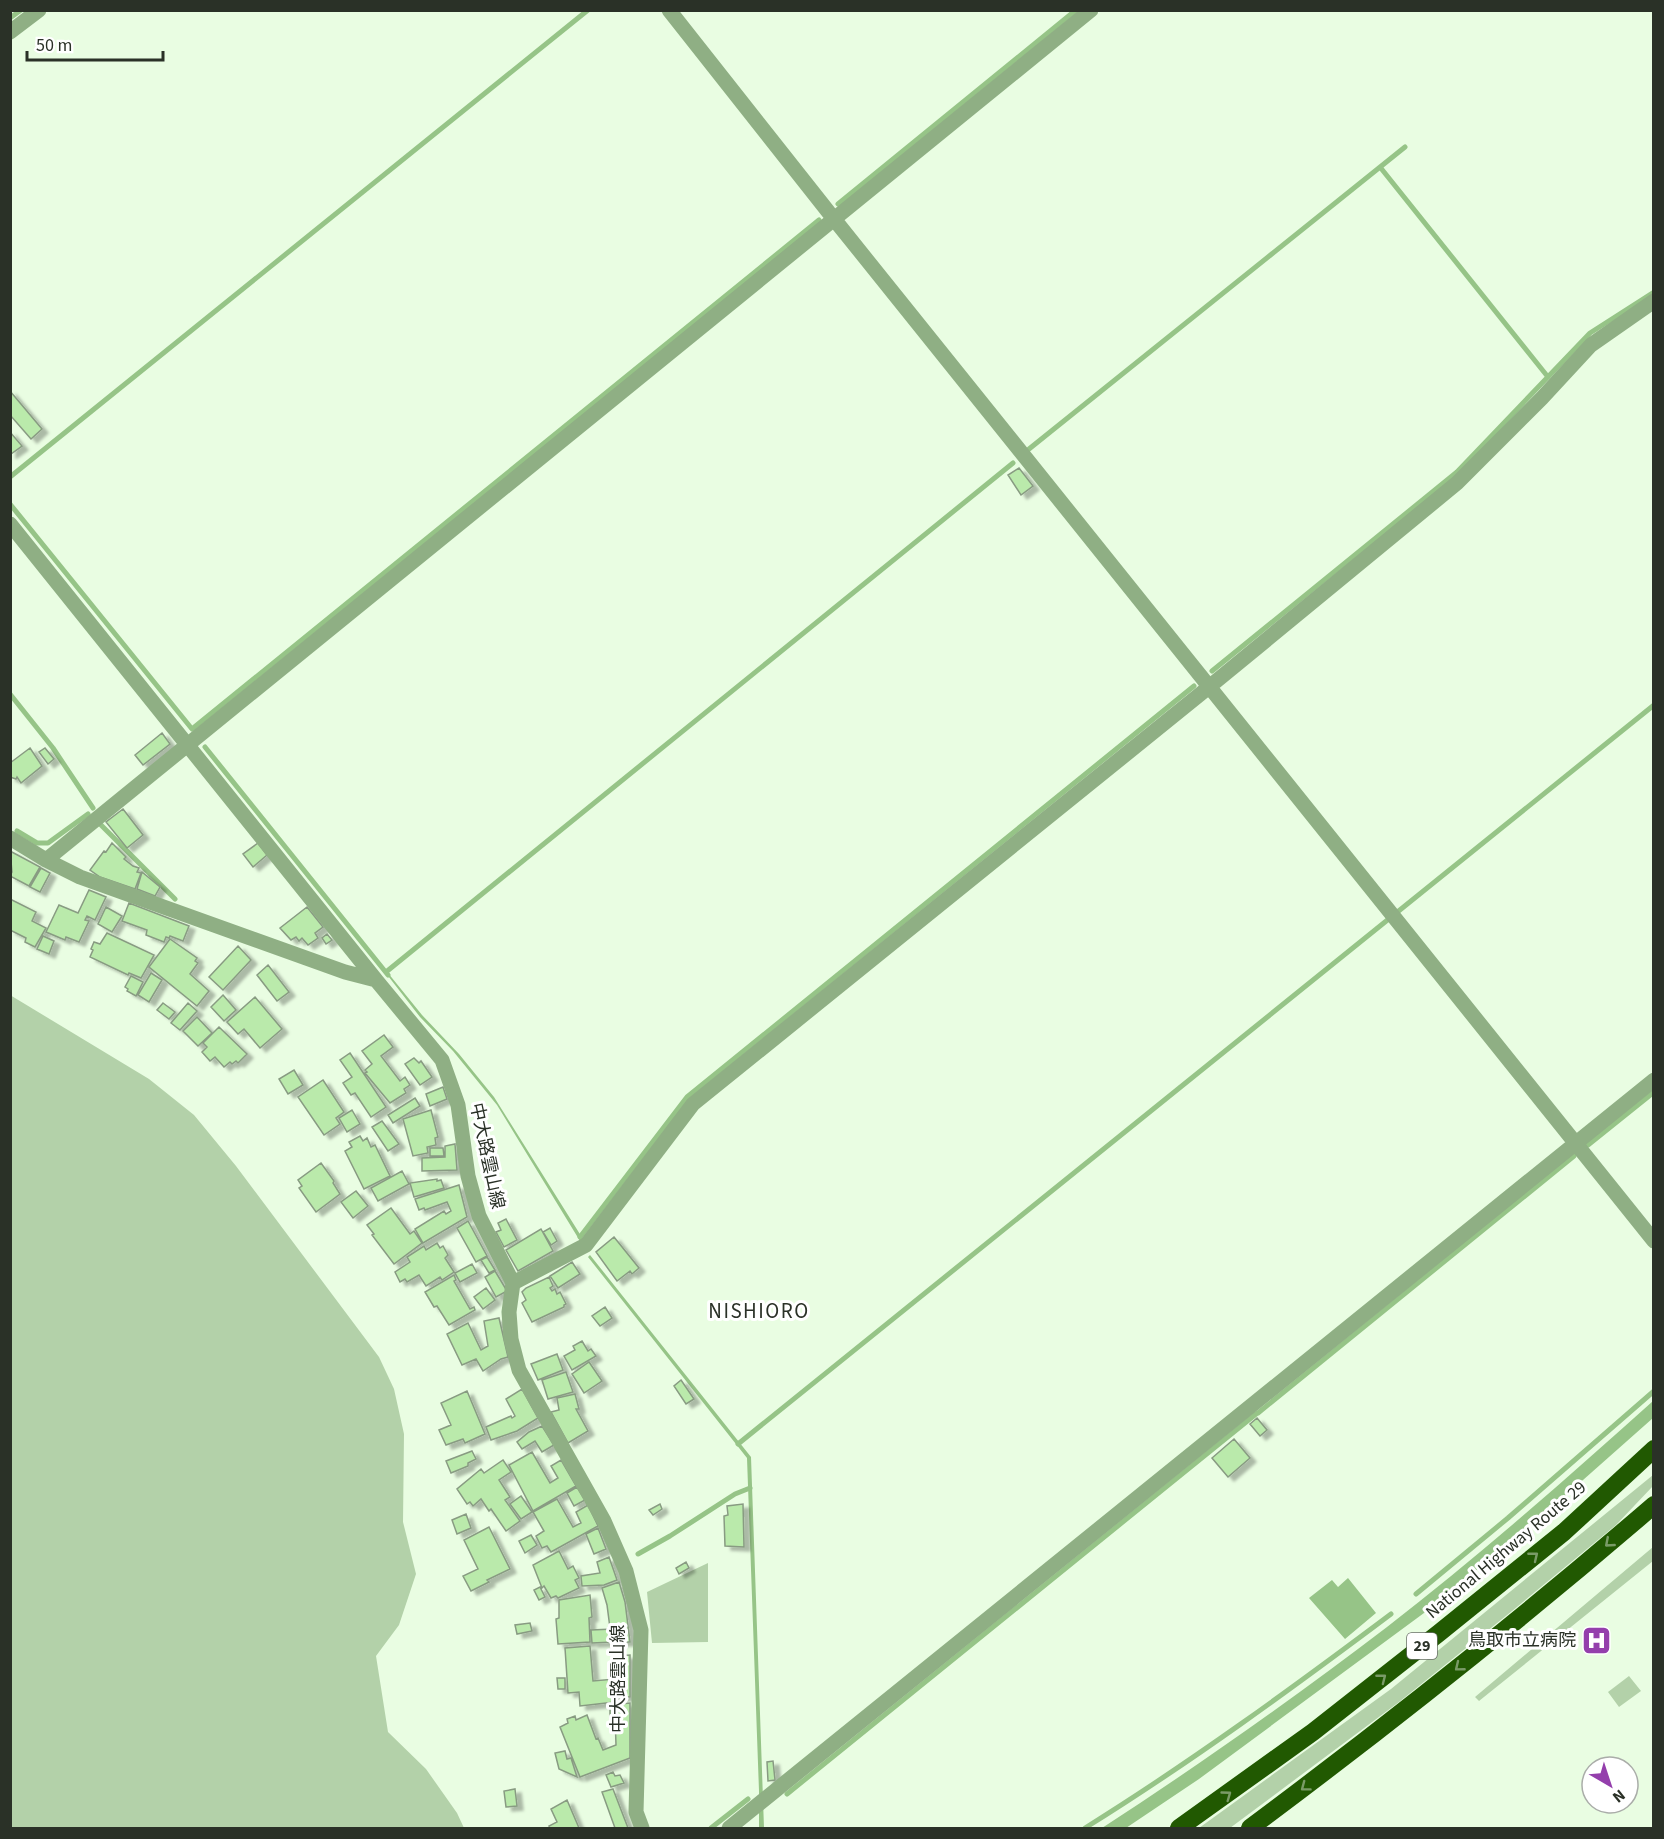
<svg xmlns="http://www.w3.org/2000/svg" width="1664" height="1839" font-family="'Source Sans 3','Noto Sans JP',sans-serif">
<defs>
<filter id="shadow"><feDropShadow dx="6" dy="4" stdDeviation="1.5" flood-color="#0004"/></filter>
</defs>
<rect width="100%" height="100%" fill="#e9fde2"/>
<path fill="#b3d1a9" d="M10,995L149,1079L194,1115L236,1166L379,1357L394,1389L404,1434L403,1522L416,1574L399,1625L376,1656L388,1732L426,1769L457,1813L464,1828H11Z
M1653,1475V1486L1616,1525L1512,1611L1399,1702L1230,1828H1199L1391,1689Z
M1653,1547V1561L1479,1701L1475,1697Z
M708,1563V1642L652,1643L647,1592Z
M1629,1676L1641,1691L1619,1707L1608,1692Z"/>
<path fill="#96c487" d="M385,972L388,973L422,1015L459,1054L494,1097L583,1239L580,1241L497,1105L453,1051L420,1017Z
M590,1255L751,1457L764,1828H759V1791L747,1458L588,1257Z
M1653,1401V1418L1539,1519L1424,1613L1199,1779L1126,1828H1102C1199,1765 1294,1698 1387,1627C1479,1556 1566,1479 1653,1401Z
M1348,1578L1376,1613L1345,1639L1309,1598L1332,1580L1338,1587Z"/>
<g fill="none" stroke-linecap="round" stroke-linejoin="round">
<path stroke="#96c487" stroke-width="5" d="M10,18L21,10
M1380,167L1548,377
M838,204L1076,10
M1029,449L1405,147
M10,477L588,10
M10,504L192,729L819,220
M1212,671L1457,472L1590,333L1654,292
M10,694L53,748L93,808
M205,747L388,975
M101,825L175,899
M17,831L37,843H48L88,814
M386,972L1013,463
M1588,1145L1654,1092
M580,1237L687,1097L1194,686
M1258,1413L1574,1156
M738,1444L1654,705
M638,1554L670,1536L735,1494L750,1488
M1416,1594L1508,1518L1654,1391
M787,1794L1256,1414
M711,1828L748,1799
M1085,1828C1191,1762 1291,1689 1391,1614"/>
</g>
<path fill="#baeaab" stroke="#889b82" stroke-width="1.5" filter="url(#shadow)" d="M10,391L42,429L31,439L10,415Z
M10,432L22,446L11,454H10Z
M1019,468L1033,486L1021,495L1008,475Z
M162,733L170,744L143,765L135,755Z
M30,748L42,766L21,783L17,777L16,779L10,777V763Z
M45,748L54,759L48,764L39,752Z
M123,809L143,835L127,848L106,822Z
M112,843L126,857L124,859L133,866L139,868L137,872L141,873L135,889L100,877L90,870L104,851L106,852Z
M258,843L267,855L253,867L243,854Z
M10,851L40,867L29,886L10,876L12,872Z
M41,868L50,873L40,892L30,887Z
M142,872L160,887L155,896L137,889Z
M89,890L106,897L95,920L87,916L85,920L89,921L79,942L66,937L65,940L46,932L59,905L78,913Z
M10,899L36,912L32,921L46,928L35,947L25,942L26,938L10,930Z
M129,903L189,926L183,941L170,936L169,938L166,937L164,942L146,935L147,930L122,921Z
M106,907L122,916L112,932L98,924Z
M307,907L323,927L315,933L318,938L308,945L302,938L299,941L296,937L291,940L280,928Z
M107,933L154,955L141,978L129,973L128,975L90,957L93,950L91,949L94,942L100,944Z
M327,934L332,940L326,944L322,938Z
M43,936L54,941L49,954L37,949Z
M170,939L197,958L195,961L198,963L190,974L209,991L197,1006L149,967Z
M238,946L251,960L223,990L209,977Z
M268,965L289,992L277,1001L257,975Z
M151,973L162,980L149,1002L138,995Z
M131,976L143,982L136,996L127,991L128,989L125,987Z
M223,995L236,1010L224,1021L211,1007Z
M255,997L282,1029L260,1048L244,1029L238,1034L227,1022Z
M163,1003L175,1012L169,1019L157,1010Z
M188,1003L197,1011L180,1030L171,1023Z
M197,1017L212,1033L198,1046L183,1031Z
M219,1027L247,1054L238,1063L236,1061L232,1064L230,1062L224,1067L215,1057L210,1061L202,1052L207,1047L203,1043Z
M384,1035L393,1047L381,1056L400,1081L405,1077L410,1085L404,1089L406,1093L390,1103L365,1073L367,1072L365,1070L372,1064L362,1051Z
M350,1053L386,1107L371,1117L355,1093L351,1095L343,1083L352,1077L340,1060Z
M414,1058L419,1063L421,1061L432,1077L420,1085L405,1064Z
M294,1070L303,1085L288,1094L279,1079Z
M323,1080L344,1112L336,1118L340,1124L324,1135L298,1097Z
M443,1087L447,1099L430,1106L426,1094Z
M415,1098L420,1106L393,1123L388,1115Z
M352,1110L360,1124L347,1132L339,1118Z
M431,1110L438,1137L435,1138L436,1145L427,1147L428,1153L413,1156L403,1119Z
M382,1121L399,1144L388,1151L372,1127Z
M360,1136L363,1141L367,1138L371,1147L375,1145L390,1176L364,1189L345,1151L352,1147L349,1142Z
M455,1144L457,1170L422,1171V1158L445,1157V1146Z
M430,1148H443L444,1156H430Z
M321,1163L334,1181L333,1183L340,1194L316,1212L299,1188L302,1186L298,1180Z
M402,1171L409,1184L378,1201L371,1188Z
M437,1179V1181L441,1180L444,1188L414,1197L410,1183Z
M459,1185L467,1217L423,1243L415,1229L444,1211L446,1214L451,1211L447,1202L425,1210L424,1208L419,1210L415,1199Z
M356,1191L368,1206L353,1218L341,1202Z
M391,1208L410,1234L414,1231L422,1243L394,1264L372,1235L374,1234L367,1225Z
M506,1219L517,1240L504,1247L496,1232L501,1230L498,1223Z
M468,1221L487,1256L476,1262L457,1228Z
M550,1228L557,1241L551,1245L543,1232Z
M541,1229L553,1251L518,1271L506,1250Z
M614,1237L639,1268L632,1274L630,1271L617,1281L596,1252Z
M437,1243L440,1248L443,1246L448,1255L445,1258L454,1272L442,1280L440,1277L426,1286L419,1275L407,1282L405,1279L400,1282L395,1272L410,1262L407,1257L424,1246L426,1250Z
M487,1257L495,1270L489,1273L481,1260Z
M572,1262L580,1274L558,1288L550,1276Z
M472,1264L477,1273L460,1282L455,1273Z
M495,1271L507,1291L496,1297L485,1277Z
M454,1275L456,1280L454,1281L470,1309L474,1307L475,1310L449,1325L437,1306L434,1307L425,1292Z
M549,1277L553,1286L550,1288L552,1291L555,1289L557,1294L560,1292L566,1304L564,1305V1307L532,1322L522,1303L526,1300L522,1292L526,1288Z
M486,1288L495,1300L483,1309L474,1297Z
M605,1307L612,1318L600,1326L592,1316Z
M499,1318L508,1357L501,1359L483,1371L476,1359L462,1365L447,1334L468,1323L481,1350L488,1346L484,1321Z
M582,1341L588,1351L591,1349L596,1356L572,1370L564,1356L575,1350L573,1346Z
M557,1354L563,1370L538,1380L531,1364Z
M589,1362L602,1381L584,1393L572,1374Z
M566,1372L573,1392L548,1399L542,1380Z
M681,1380L694,1399L686,1404L674,1386Z
M522,1389L538,1418L517,1431L491,1440L486,1427L511,1416L512,1418L515,1416L506,1399Z
M467,1391L485,1434L465,1443L463,1439L446,1445L439,1430L451,1425L441,1403Z
M575,1394L579,1409H576L588,1431L568,1443L551,1412L559,1410L557,1398Z
M1257,1418L1267,1430L1260,1436L1250,1424Z
M542,1426L554,1445L542,1452L535,1441L522,1449L517,1442L529,1432Z
M1234,1439L1250,1458L1228,1477L1212,1458Z
M472,1451L476,1459L468,1463V1466L451,1473L446,1461Z
M532,1452L550,1483L558,1478L551,1466L561,1460L576,1486L533,1511L509,1465Z
M503,1460L511,1472L499,1480L510,1497L505,1500L520,1521L506,1531L491,1509L489,1511L481,1499L473,1506L470,1502L467,1504L457,1489L481,1469L484,1473Z
M577,1487L585,1500L574,1506L567,1493Z
M521,1496L532,1512L521,1519L510,1504Z
M557,1499L573,1527L581,1523L576,1512L588,1505L598,1526L551,1552L547,1546L542,1548L536,1536L544,1531L533,1512Z
M660,1504L662,1509L653,1515L649,1510Z
M743,1504L744,1547L725,1546L724,1516L728,1515L727,1506Z
M466,1514L471,1528L457,1534L452,1520Z
M489,1527L510,1569L487,1580L489,1582L471,1591L463,1576L478,1569L464,1540Z
M598,1528L606,1549L594,1554L586,1534Z
M531,1535L537,1545L525,1553L519,1541Z
M559,1551L568,1569L573,1566L579,1578L575,1580L579,1588L558,1598L556,1596L551,1598L544,1586L542,1588L533,1565Z
M609,1557L617,1580L604,1585L582,1586L581,1576L600,1573L597,1562Z
M686,1562L689,1568L679,1574L676,1568Z
M619,1582L625,1602L630,1642H615L614,1628H610L607,1605L602,1588Z
M540,1587L545,1597L539,1600L534,1590Z
M590,1595L592,1617L589,1618L590,1642L558,1644L556,1619L559,1618V1600Z
M530,1623L532,1631L517,1634L515,1625Z
M613,1629V1642L592,1643L591,1630Z
M590,1646L593,1681L615,1679V1702L580,1706L579,1692L568,1693L565,1648Z
M630,1655V1697H617V1656Z
M557,1678H565V1689H558Z
M630,1703V1758L580,1777L560,1727L568,1723L567,1719L575,1716L576,1720L587,1715L596,1739L598,1738L603,1750L616,1745L615,1716L610,1717V1705Z
M565,1751L567,1759L571,1758L577,1777L559,1769L555,1753Z
M773,1761L775,1780L768,1781L767,1762Z
M613,1772L615,1776L620,1775L624,1783L611,1787L606,1775Z
M515,1789L517,1806L506,1807L504,1791Z
M613,1789L628,1828H615L602,1792Z
M567,1800L579,1828H550L549,1826L557,1822L551,1809Z"/>
<g fill="none" stroke-linecap="round" stroke-linejoin="round">
<path stroke="#8faf84" stroke-width="15" d="M669,10L834,219L1654,1241
M10,32L39,10
M10,524L376,980
M10,838L46,860L80,877L345,972L376,980L442,1060L458,1105L468,1176L479,1216L513,1283L509,1312L511,1339L519,1370L604,1521L626,1571L641,1630L636,1812L642,1828
M46,860L1091,10
M513,1283L586,1245L693,1104L1209,687L1457,483L1542,398L1591,345L1654,301
M729,1828L1654,1080"/>
<path stroke="#215901" stroke-width="18" d="M1179,1828L1313,1732L1439,1633L1564,1532L1654,1449
M1250,1828C1388,1725 1523,1618 1654,1505"/>
</g>
<defs><path id="oneway-chevron" d="M-2-3.5L2.5 0L-2 3.5" fill="none" stroke-width="1.6" stroke-linecap="round" stroke-linejoin="round" transform="scale(1.5)"/></defs>
<g stroke="#7a9b67">
<use href="#oneway-chevron" transform="translate(1609 1543) rotate(139)"/>
<use href="#oneway-chevron" transform="translate(1534 1556) rotate(-39)"/>
<use href="#oneway-chevron" transform="translate(1459 1667) rotate(141)"/>
<use href="#oneway-chevron" transform="translate(1382 1678) rotate(-38)"/>
<use href="#oneway-chevron" transform="translate(1305 1787) rotate(143)"/>
<use href="#oneway-chevron" transform="translate(1227 1795) rotate(-36)"/>
</g>
<defs>
<symbol id="hospital-square" viewBox="-11 -11 22 22"><rect x="-9" y="-9" width="18" height="18" rx="4" fill="#943fac" stroke="#fff"/><path d="M-5-5h3v3.5h4V-5h3V5h-3V1.5h-4V5h-3Z" fill="#fff"/></symbol>
</defs>
<g fill-rule="evenodd">
<use href="#hospital-square" x="1580" y="1624" width="33" height="33"/>
</g>
<g text-anchor="middle" dominant-baseline="central" stroke-width="6" stroke-linejoin="round" paint-order="stroke">
<rect fill="#fff" stroke="#6a6f68" stroke-width="1.5" x="1407" y="1633" width="30" height="26" rx="4.5"/>
<g font-size="16" font-weight="bold" fill="#2a3127">
<text x="1422" y="1646">29</text>
</g>
<g font-size="18" fill="#2a3127" stroke="#fff">
<text transform="translate(487 1156) rotate(78)">中大路雲山線</text>
<text transform="translate(1506 1550) rotate(-40)">National Highway Route 29</text>
<text transform="translate(618 1679) rotate(-90)">中大路雲山線</text>
</g>
<g font-size="18" fill="#2a3127" stroke="#fff" text-anchor="end">
<text x="1576" y="1640">鳥取市立病院</text>
</g>
<g font-size="21" letter-spacing="1.5" fill="#2a3127" stroke="#fff">
<text x="759" y="1311">NISHIORO</text>
</g>
</g>
<rect width="1664" height="1839" fill="none" stroke="#2a3127" stroke-width="24"/>
<g transform="translate(1610 1785) rotate(141)"><circle r="28" fill="#ffffff" stroke="#aaada9" stroke-width="1.5"/>
<path d="M0-4.5L10 22L0 15L-10 22Z" fill="#943fac"/>
<text y="-9" font-size="16" font-weight="bold" text-anchor="middle" fill="#2a3127">N</text>
</g>
<path d="M27 51v9h136v-9" fill="none" stroke="#2a3127" stroke-width="3"/>
<text x="36" y="51" font-size="18" fill="#2a3127" stroke="#ffffff" stroke-width="4.5" paint-order="stroke">50 m</text>
</svg>
